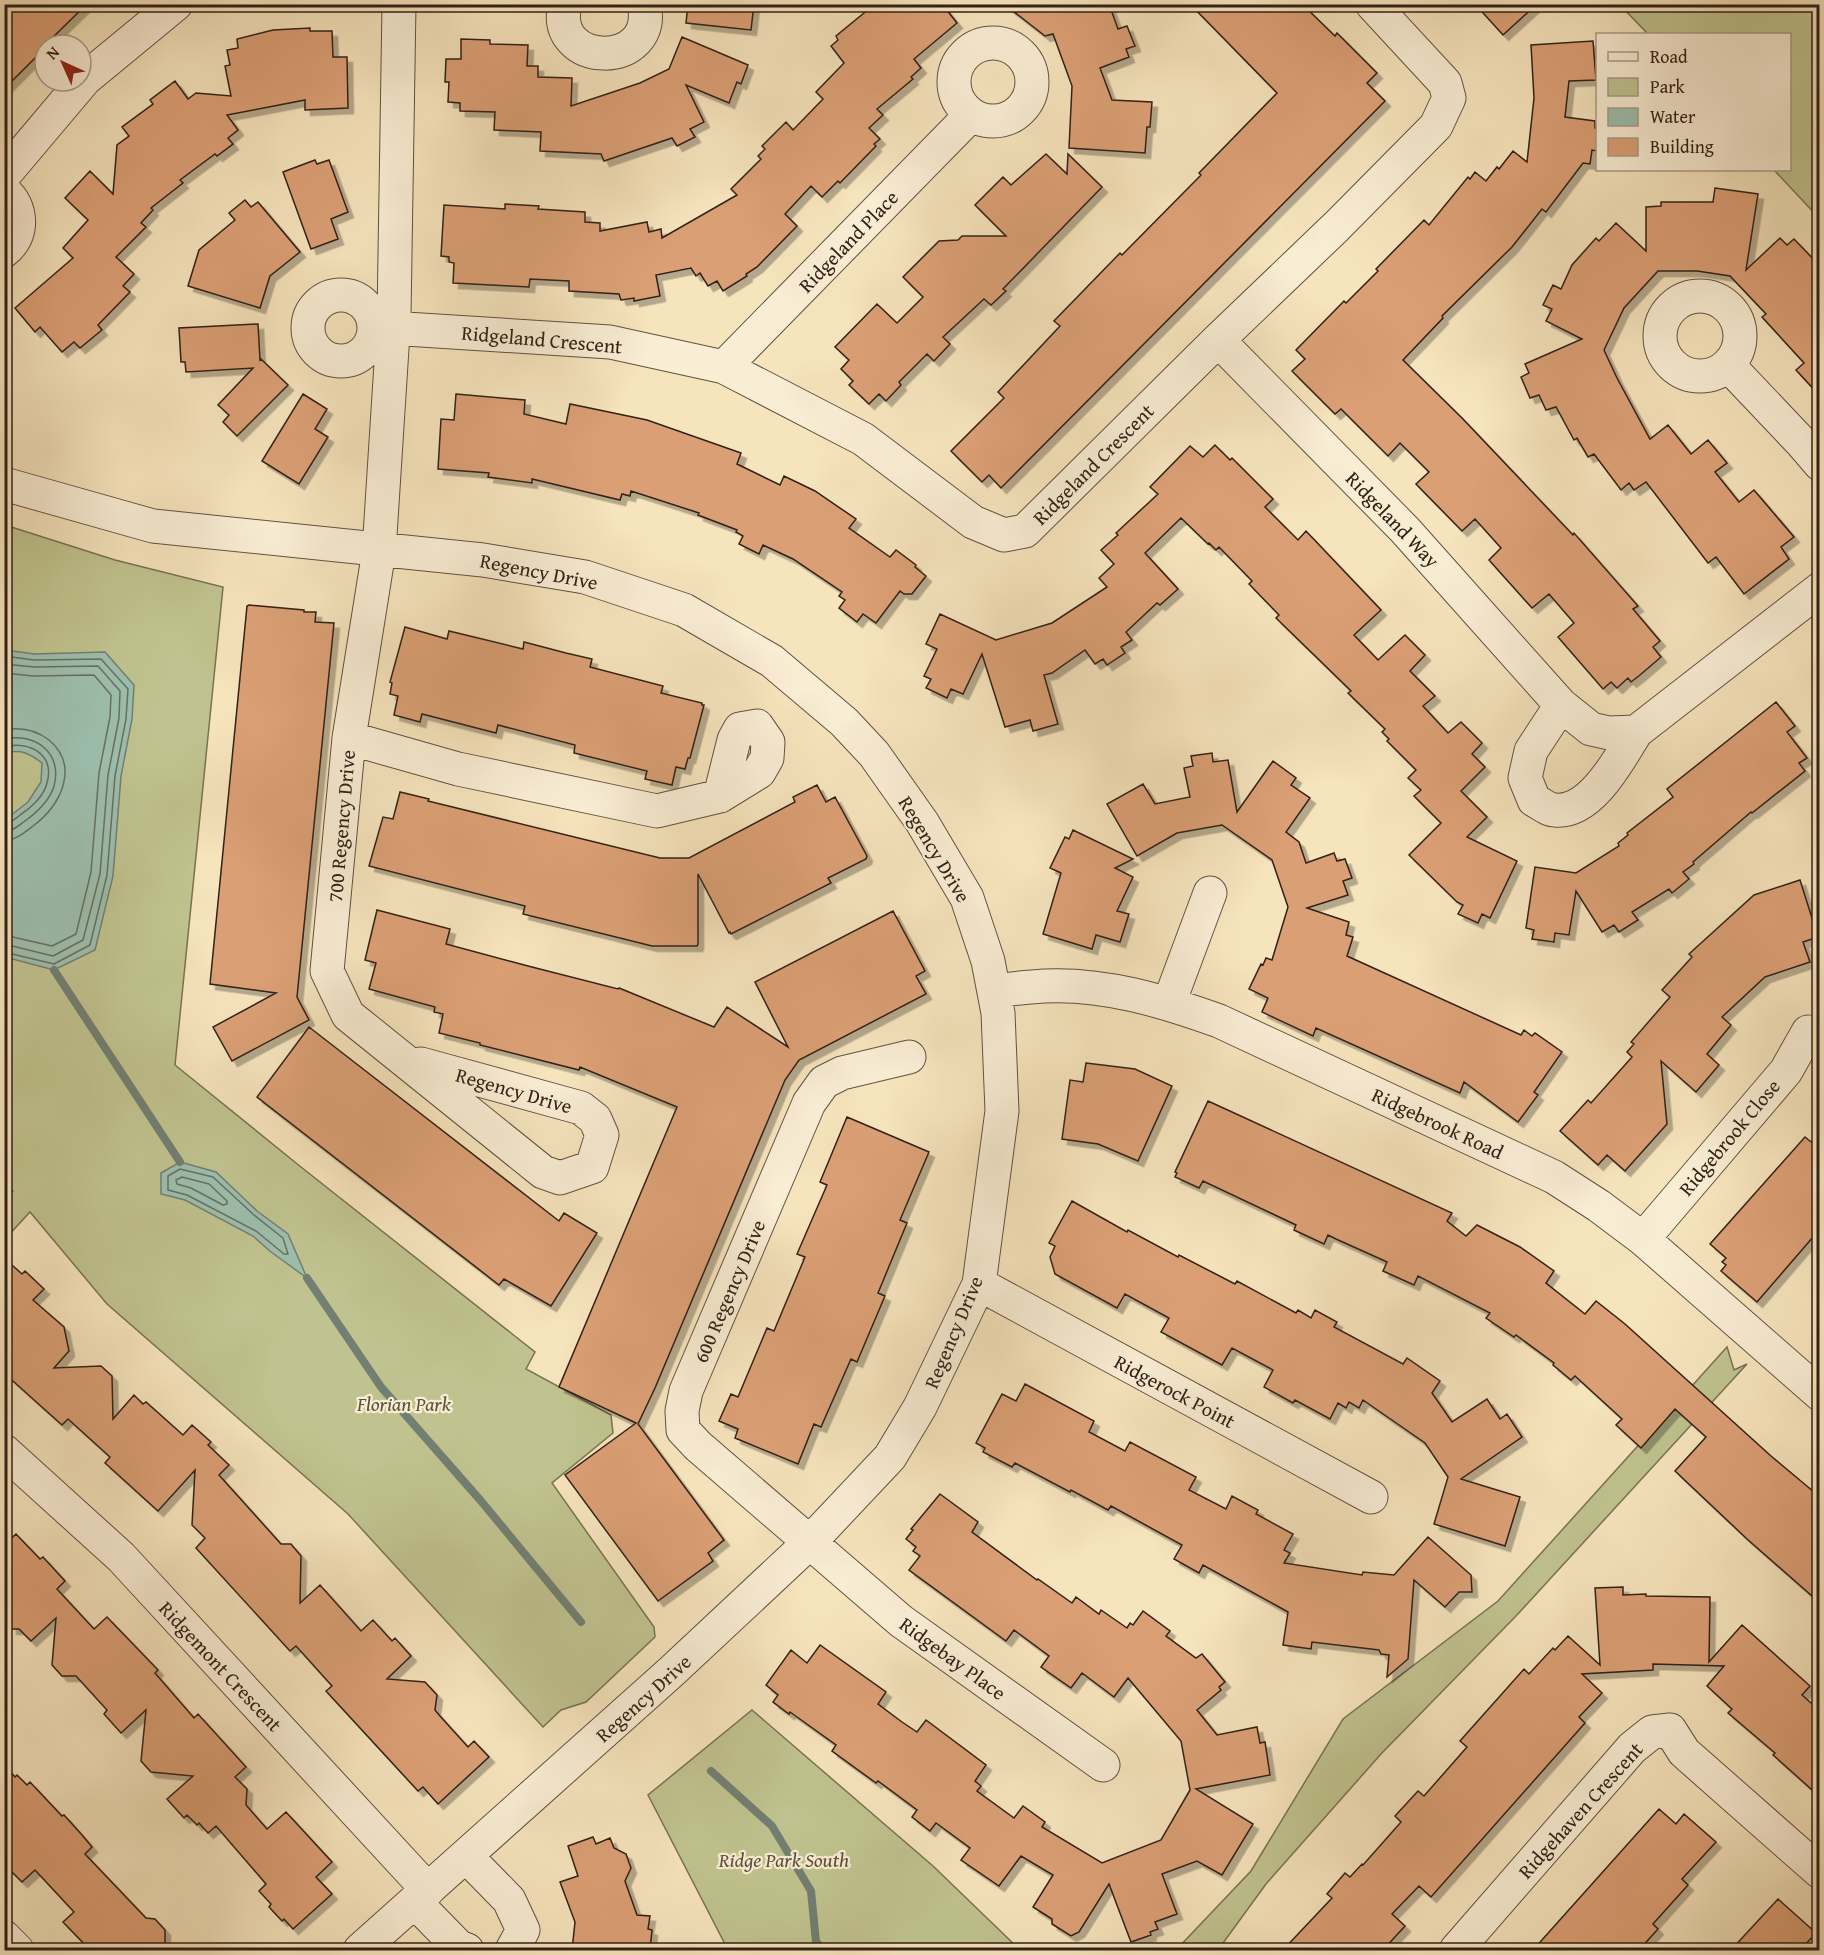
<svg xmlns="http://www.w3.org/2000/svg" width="1824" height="1955" font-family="'Gentium Book Plus',serif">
<defs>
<filter id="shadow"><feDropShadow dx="5.5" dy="5.5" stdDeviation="0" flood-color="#0004"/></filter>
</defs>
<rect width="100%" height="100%" fill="#f6e4bd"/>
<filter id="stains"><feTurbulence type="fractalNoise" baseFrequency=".00333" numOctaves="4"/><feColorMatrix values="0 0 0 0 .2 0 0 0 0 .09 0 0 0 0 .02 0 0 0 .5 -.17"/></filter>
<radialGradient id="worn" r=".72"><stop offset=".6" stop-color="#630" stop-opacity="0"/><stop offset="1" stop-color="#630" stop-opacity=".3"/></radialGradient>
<path fill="#c0c38f" stroke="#787253" stroke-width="1.5" d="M1620,5H1819V218L1774,170H1790V34H1648Z
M5,525L115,560L223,587L175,1065L301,1167L535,1352L526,1369L611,1415L613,1433L552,1483L654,1627L655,1637L586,1702L561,1710L543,1727L348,1514L107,1304L30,1212L5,1239V1202L13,1191L5,1187Z
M1727,1347L1734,1370L1747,1364L1516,1616L1381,1754L1266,1884L1218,1950H1176L1251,1871L1343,1719L1498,1601Z
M752,1710L933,1866L1020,1950H726L727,1948L648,1795Z"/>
<path fill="#9dbfae" stroke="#727f72" stroke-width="1.5" d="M5,650L34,654L105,652L134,685L132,719L121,776L113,876L95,950L54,970L5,957V820L28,802L41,782L42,763C29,753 21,749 5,753Z
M180,1162L216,1172L257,1211L288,1234L307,1278L271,1252L253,1236L185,1200L161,1194V1173Z"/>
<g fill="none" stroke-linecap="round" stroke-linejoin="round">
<path stroke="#677062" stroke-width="1.5" d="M4,656L34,660L101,659L128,689L126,719L115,776L107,875L90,945L54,964L4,952
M4,664L34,667L98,666L120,691L119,718L108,775L100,874L83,940L53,956L4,944
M4,673L33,676L94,675L111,695L110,717L99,773L91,872L76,934L52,946L4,935
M4,730C20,727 36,730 49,740C80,766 61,806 33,826C24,833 16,840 4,841
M4,739C35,732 63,753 54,786C50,800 36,813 25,821C18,826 13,831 4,832
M4,747C30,740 55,755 47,783C44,796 31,808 20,815C15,819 11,823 4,824
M180,1169L213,1177L254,1215L283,1238L288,1254H284L256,1231L187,1195L168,1190V1176Z
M182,1177L209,1184L227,1201V1204L223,1205L191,1188L177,1184L176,1180Z"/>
<path stroke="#727f72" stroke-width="8" d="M54,970L180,1162
M307,1278L381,1387L481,1501L581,1622
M711,1771L772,1826L811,1891L816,1942L825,1950"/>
</g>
<path fill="#db9f75" stroke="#312017" stroke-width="1.5" filter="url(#shadow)" d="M4,4H87L45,45L44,49L4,89Z
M688,4H754L751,30L686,23Z
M875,4H942L957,23L914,59L921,68L911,77L913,79L877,109L883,115L869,128L880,139L874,144L876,146L840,183L838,181L822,197L811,186L785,214L797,226L757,267L746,274L747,276L723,291L717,281L708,286L700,273L696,276L691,268L656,275L660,296L634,301V298L621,300L619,294L569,291V281L530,279L529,287L453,283L454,263L449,262V257L441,256L444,205L505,209V204L539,206L538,209L585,212V222L600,223V231L647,222L649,232L661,229L662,238L737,195L731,189L761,159L758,156L765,149L762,146L786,122L793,130L823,99L816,92L844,63L831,46L838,40L836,36Z
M1004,4H1109L1118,29L1127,26L1135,46L1126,49L1129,57L1100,68L1112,100L1152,102L1150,127H1147L1145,153L1069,148L1072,86L1053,34L1045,36Z
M1190,4H1302L1335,36L1337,33L1377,73L1367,83L1385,101L1001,488L989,475L982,482L951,451L1004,398L998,392L1060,326L1054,321L1120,253L1122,255L1201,175L1199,173L1277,93Z
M1475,4H1537L1503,35Z
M310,28V31H332L333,57H347L348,108L305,110V100L227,115L238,130L228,138L233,144L217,156L215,154L180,180L183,183L151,208L153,210L141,223L146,227L116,257L134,274L123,286L130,292L98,325L102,330L80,348L74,342L62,352L40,327L35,332L15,308L73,258L63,248L88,220L65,198L90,171L113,194L117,145L129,136L122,127L153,104L150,100L175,81L188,99L196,93L231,96L225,66L230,65L227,50L238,48L237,39L273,30Z
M682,37L748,65L741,84L737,82L729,103L686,85L704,122L690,129L695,137L677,146L672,138L604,161L601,154L540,151L541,132L494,130L495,112L460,111V103L448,102L449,82H445L446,59H461V39L490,40V44L528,45L527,66H538V77L572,78L571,106L640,83L669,69Z
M1593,41L1596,80L1569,81L1565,117L1595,121V128H1598V151L1592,150L1590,164L1583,163L1546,212L1542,209L1512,247L1442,316L1443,318L1403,360L1462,418L1573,535L1574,533L1638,606L1633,609L1660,641L1653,647L1661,657L1640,675L1631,682L1628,678L1617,688L1611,682L1603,689L1558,637L1574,623L1549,594L1532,608L1489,560L1501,548L1475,519L1462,531L1416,484L1429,472L1400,443L1388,456L1341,409L1335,414L1292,371L1305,359L1296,350L1344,301L1346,303L1378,271L1376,269L1424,220L1429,225L1468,177L1470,179L1475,172L1486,181L1497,167L1499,169L1513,151L1527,162L1534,98L1531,45Z
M1046,154L1067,174L1068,154L1102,187L1003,289L1006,291L991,305L984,299L943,337L950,344L934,361L927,354L899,382L901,385L886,401L879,394L869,404L849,385L853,381L841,369L849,360L835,347L877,304L897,323L923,297L903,277L939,241L958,240L962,236H1006L975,205L1003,177L1011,185Z
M315,160L317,164L329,160L348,212L331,219L338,239L311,249L283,172Z
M1715,188L1758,194L1746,270L1780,238L1787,245L1794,239L1820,266V396L1796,370L1804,363L1762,317L1766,314L1730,276L1697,271H1658L1624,308L1604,350L1617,378L1650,439L1668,425L1691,454L1708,440L1727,463L1715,472L1739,502L1754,490L1794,537L1781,547L1789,559L1744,594L1716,557L1708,563L1646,482L1634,490L1629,483L1621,490L1594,454L1588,457L1577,438L1574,440L1556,407L1546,410L1539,395L1530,398L1521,377L1529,373L1525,364L1582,339L1546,321L1552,309L1543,305L1553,285L1561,289L1572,265L1596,238L1599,241L1616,223L1646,251V207L1661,206V202H1713Z
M245,200L251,207L258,202L300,252L270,276L260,308L188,286L199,250L235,220L229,213Z
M258,324L260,360L261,359L288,385L237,436L223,422L229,415L218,405L253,368L186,372L185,362H181L179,328Z
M303,394L327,409L315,429L328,437L299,484L262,461Z
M456,394L525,400L524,414L566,424L570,404L604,411L647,420L741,453L737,464L780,485L784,476L815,491L856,519L849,528L890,557L896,550L916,565L915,567L926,576L912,594H904L900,591L876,623L863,614L857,622L839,608L845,600L839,596L842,592L793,559L763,545L759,554L739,544L743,536L736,532L737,530L698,515L699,513L631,491L630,496L622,494L620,500L532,479V483L488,477L489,473L438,469L441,419L454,420Z
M1215,445L1230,460L1232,458L1273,499L1265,507L1298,540L1306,531L1381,610L1354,635L1378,660L1405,635L1425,655L1410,671L1435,696L1423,706L1448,733L1461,722L1482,743L1472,754L1485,767L1461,791L1487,817L1467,837L1517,861L1490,918L1482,914L1478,923L1458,914L1463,905L1457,902L1409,855L1441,823L1414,796L1421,790L1408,778L1416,770L1387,741L1389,739L1382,732L1385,729L1348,693L1351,691L1276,618L1279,615L1249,584L1252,581L1219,547L1216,550L1209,543L1208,544L1181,518L1145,553L1178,589L1160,605L1157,603L1126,632L1132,640L1121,647L1125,653L1107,665L1103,659L1095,664L1085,650L1052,673L1044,675L1058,724L1033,731L1030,720L1005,727L982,654L963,694L951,689L947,698L926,688L931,679L924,676L937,649L926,644L940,614L996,640L1052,623L1107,587L1099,578L1114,564L1101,550L1118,535L1116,533L1158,494L1150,487L1190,446L1203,457Z
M249,605L304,610V612H316L315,622L334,623L297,997L309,1020L232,1061L213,1027L276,993L210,984L247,606Z
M405,627L447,639L449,631L523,649L524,642L566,653L592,659L590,667L663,686L661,693L702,703V705H704L690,758H688L685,769L676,767L672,785L645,779L647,771L574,753L575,745L498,725L496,733L422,714L420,722L394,715L398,696L390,694L392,683L390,682Z
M1776,702L1795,726L1787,732L1807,758L1799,763L1805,771L1752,813L1751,812L1693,862L1694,864L1683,872L1689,879L1672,893L1669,889L1632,912L1638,920L1619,932L1614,925L1602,932L1576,891L1569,935L1555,933L1554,942L1532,939L1534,930L1526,928L1535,867L1576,873L1619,846L1618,843L1628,835L1627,833L1673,797L1667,789Z
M1212,753L1213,762L1228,760L1237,812L1273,761L1296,778L1291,785L1310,798L1286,832L1299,842L1306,863L1334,853L1337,861L1345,859L1352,878L1343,881L1348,895L1307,908L1349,922L1346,935L1353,937L1347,956L1521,1035L1524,1030L1532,1036L1535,1033L1562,1052L1534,1092L1538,1095L1518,1122L1464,1082L1460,1093L1316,1028L1313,1036L1262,1012L1268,998L1249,989L1261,964L1263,965L1266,958L1272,960L1288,907L1272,860L1222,825L1177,833L1137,856L1107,804L1143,784L1155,804L1190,797L1184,768L1193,766L1191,756Z
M817,785L826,802L835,797L867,856L866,859L828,878L831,883L731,934L730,932L729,933L698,874V944L697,946H652L523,914L525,906L369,866L383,817L393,819L400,792L429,799L428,801L660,858H689L795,802L793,797Z
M1073,830L1133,859L1115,868L1133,877L1117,911L1129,914L1120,942L1096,935L1092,949L1043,934L1061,873L1050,868L1065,837L1069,839Z
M1800,880L1818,937L1803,942L1810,962L1765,977L1722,1017L1731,1025L1707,1054L1719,1065L1696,1092L1661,1061L1667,1124L1625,1171L1607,1155L1598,1165L1560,1131L1588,1100L1591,1103L1632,1057L1627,1052L1634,1044L1631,1042L1670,997L1662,990L1692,957L1689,954L1754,895Z
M377,910L450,929L446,944L528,966L618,989L619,988L714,1027L727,1007L788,1047L755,982L893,911L925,971L916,976L926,994L799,1060L785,1080L655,1388L638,1424L724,1540L708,1553L713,1561L658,1601L565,1475L636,1423L559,1387L677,1107L580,1067L579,1070L480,1045V1043L439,1033L443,1014L434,1012L435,1007L369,989L376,963L365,960Z
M309,1027L559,1221L564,1213L597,1233L551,1306L504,1279L499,1285L257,1097Z
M1086,1063L1135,1069L1172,1086L1138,1161L1098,1144L1062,1139L1070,1080L1083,1082Z
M1208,1101L1452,1213L1447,1221L1466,1236L1477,1225L1520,1247L1554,1271L1546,1283L1585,1314L1596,1301L1625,1324L1771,1456L1820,1497V1603L1747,1539L1675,1471L1706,1437L1675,1409L1641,1448L1616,1425L1622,1419L1575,1376L1571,1380L1553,1365L1554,1363L1516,1335L1514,1337L1486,1318L1490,1313L1418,1276L1414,1285L1383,1271L1387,1262L1336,1239L1328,1235L1324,1244L1294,1230L1296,1225L1203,1181L1199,1188L1175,1177L1177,1173L1175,1172Z
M847,1117L929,1152L900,1220L907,1223L878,1293L885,1296L857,1362L851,1359L821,1427L814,1424L798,1464L735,1438L738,1429L719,1421L731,1394L738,1397L767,1328L774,1331L805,1257L797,1254L827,1185L820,1182Z
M1805,1137L1820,1149V1229L1757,1302L1721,1271L1726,1265L1722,1262L1726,1258L1710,1244Z
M1072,1201L1127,1232L1128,1230L1178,1257L1179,1255L1235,1284L1237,1281L1296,1313L1298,1310L1311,1318L1315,1310L1337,1322L1334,1327L1403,1364L1407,1358L1440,1381L1432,1393L1452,1422L1487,1399L1500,1419L1507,1414L1522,1437L1461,1479L1520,1497L1505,1546L1434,1524L1448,1477L1425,1443L1363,1400L1359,1408L1349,1402L1346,1408L1338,1403L1330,1419L1295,1400L1293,1403L1264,1387L1273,1370L1232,1348L1222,1365L1161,1332L1169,1318L1125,1294L1117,1308L1055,1274L1050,1257L1055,1246L1049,1243Z
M4,1258L22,1274L25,1271L44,1289L33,1300L64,1327L69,1351L54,1368L101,1366L112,1376L113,1419L134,1395L143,1404L146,1402L183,1435L192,1425L211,1442L208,1445L229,1465L219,1475L281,1544H291L301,1556L300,1603L320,1585L361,1631L373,1620L392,1641L395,1638L411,1656L387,1679L425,1682L437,1695L435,1710L440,1716L468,1747L474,1741L489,1757L438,1804L423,1787L418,1791L326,1691L332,1686L296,1646L290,1651L196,1548L205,1538L192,1525L195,1470L158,1511L105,1463L110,1457L68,1419L62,1425L4,1373Z
M1025,1384L1094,1421L1089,1432L1125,1451L1130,1442L1196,1477L1189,1490L1226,1509L1232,1496L1258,1510L1256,1514L1293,1534L1284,1550L1290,1553L1284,1563L1362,1575L1363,1572L1394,1575L1428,1537L1471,1575L1472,1592H1459L1445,1607L1414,1580L1408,1659L1387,1677L1389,1655L1381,1654L1379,1650L1312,1642L1311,1649L1283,1645L1288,1612L1203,1565L1199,1573L1174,1559L1182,1545L1111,1506L1108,1510L1071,1490L1070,1492L1015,1463L1012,1467L983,1452L985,1448L976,1443L1002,1394L1016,1401Z
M940,1494L978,1522L972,1532L1037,1580L1038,1579L1072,1603L1076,1597L1099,1614L1101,1610L1127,1628L1130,1623L1133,1625L1143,1611L1170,1631L1166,1636L1196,1658L1202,1654L1225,1682L1219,1687L1221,1690L1197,1710L1217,1735L1257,1727L1260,1743L1265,1742L1270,1775L1196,1789L1253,1824L1222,1875L1197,1861L1162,1874L1177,1914L1155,1922L1158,1929L1150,1932L1151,1935L1131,1942L1109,1884L1079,1932L1071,1936L1052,1924V1919L1033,1907L1053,1875L1021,1856L999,1886L961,1860L970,1848L936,1823L930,1831L912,1817L917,1810L878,1781L876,1783L832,1751L836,1745L790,1712L789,1714L773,1702L778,1695L766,1685L791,1650L807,1663L820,1645L886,1692L878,1704L902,1722L917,1732L926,1720L986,1765L975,1781L981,1786L977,1791L1014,1818L1023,1806L1045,1822L1042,1827L1102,1863L1161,1840L1190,1790L1181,1741L1128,1678L1114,1697L1082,1673L1071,1688L1041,1667L1049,1656L1014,1630L1006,1641L909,1570L920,1556L913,1551L916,1547L906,1539L913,1530L911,1529Z
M16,1534L40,1559L43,1557L65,1581L57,1589L94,1629L107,1617L158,1670L155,1673L194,1718L198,1714L246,1767L235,1777L247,1789L246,1805L267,1829L286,1812L332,1862L316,1877L332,1894L293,1929L284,1919L282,1921L269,1907L271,1904L259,1891L266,1884L216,1826L208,1833L199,1823L197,1825L187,1815L184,1818L167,1799L193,1776L151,1772L141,1761L146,1710L121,1733L104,1714L107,1710L76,1676H62L52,1665L56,1618L31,1641L19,1629H11V1619L4,1612V1545Z
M1623,1587V1595L1646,1594V1596L1710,1597L1709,1662L1742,1625L1810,1686L1802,1695L1820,1711V1797L1773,1755L1775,1753L1728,1713L1732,1709L1707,1686L1724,1666L1653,1664V1670L1582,1674L1602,1693L1579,1717L1585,1723L1431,1897L1419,1886L1392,1914L1405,1926L1383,1950H1283L1332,1898L1327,1894L1345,1873L1350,1877L1362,1864L1363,1865L1401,1822L1395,1816L1418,1791L1424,1796L1467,1747L1460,1741L1524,1669L1529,1674L1553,1648L1555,1650L1568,1636L1600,1665L1595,1588Z
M4,1765L15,1777L17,1775L27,1785L30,1782L62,1816L64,1815L82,1835L92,1847L85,1854L146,1918L155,1919L165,1930V1950H90L63,1922L74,1912L35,1870L22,1882L4,1864Z
M1659,1809L1676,1824L1684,1814L1716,1842L1682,1879L1688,1885L1653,1924L1658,1929L1639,1950H1533Z
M593,1837L596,1844L610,1838L614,1848L626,1854L631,1868L625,1881L637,1915L650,1916L648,1929L652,1930L650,1950H572L575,1922L560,1882L578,1876L568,1846Z
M1778,1899L1816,1933L1800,1950H1731Z"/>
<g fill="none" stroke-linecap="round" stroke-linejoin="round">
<defs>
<path id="minor" d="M399,4L394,317L379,551L349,738L327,971L348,1015L543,1172L560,1178L592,1167L602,1135L595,1119L581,1108L421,1064L414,1067
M565,4C549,69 659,70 644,4
M954 82a39 39 0 1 1 78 0a39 39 0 1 1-78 0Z
M4,175L85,79L176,4
M4,191C22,207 25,235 4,251
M308 328a33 33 0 1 1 66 0a33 33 0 1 1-66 0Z
M1660 336a40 40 0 1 1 80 0a40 40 0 1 1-80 0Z
M374,327L610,342L724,367L863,439L973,522L1004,535L1025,531L1218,340L1336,227L1436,126L1449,98L1445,83L1372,4
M1218,340L1405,530L1561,705L1591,729L1609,733L1636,732L1820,589
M1728,365L1802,443L1820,464
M724,367L971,115
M4,484L153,526L483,560L585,577L684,610L772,661L844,722L874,754L922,822L967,898L988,961L998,1013L1002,1111L979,1284L920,1407L890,1457L809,1543L671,1672L360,1950
M1561,705L1531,751L1525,778L1534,800C1540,803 1548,810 1555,810C1591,814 1620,758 1636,732
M349,738L458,769L657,811L720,796L759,772L767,758L768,742L757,726L740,729L734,740L720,796
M994,991C1010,989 1027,987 1044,986C1105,983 1163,1001 1219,1021L1554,1177L1599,1206L1643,1239L1820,1394
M1169,1003L1210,893
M909,1057L842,1073L824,1082L809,1103L686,1391L682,1411L683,1430L698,1446L901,1621L1103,1765
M1643,1239L1786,1071L1808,1032
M979,1284L1371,1497
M4,1451L121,1557L428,1890
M466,1856L509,1900L523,1930L512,1950
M415,1902L459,1947L467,1950
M4,1937L17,1950
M1456,1950L1632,1748L1652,1732L1670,1730L1684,1752L1820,1872"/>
</defs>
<use href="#minor" stroke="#625140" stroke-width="35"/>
<use href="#minor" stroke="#f9edd4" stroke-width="33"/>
</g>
<g text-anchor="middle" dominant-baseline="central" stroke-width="4.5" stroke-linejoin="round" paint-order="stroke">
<g font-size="20" fill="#312017" stroke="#f9edd4">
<text transform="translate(848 241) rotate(-46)">Ridgeland Place</text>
<text transform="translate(542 339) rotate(5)">Ridgeland Crescent</text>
<text transform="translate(1093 464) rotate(-45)">Ridgeland Crescent</text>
<text transform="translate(1393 519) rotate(46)">Ridgeland Way</text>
<text transform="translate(539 571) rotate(11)">Regency Drive</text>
<text transform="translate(341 826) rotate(-85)">700 Regency Drive</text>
<text transform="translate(935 849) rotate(59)">Regency Drive</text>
<text transform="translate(514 1090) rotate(16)">Regency Drive</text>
<text transform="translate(1438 1123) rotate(25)">Ridgebrook Road</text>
<text transform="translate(1729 1137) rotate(-50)">Ridgebrook Close</text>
<text transform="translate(729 1291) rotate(-67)">600 Regency Drive</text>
<text transform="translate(953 1332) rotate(-67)">Regency Drive</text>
<text transform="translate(1175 1391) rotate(28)">Ridgerock Point</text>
<text transform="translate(953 1658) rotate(36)">Ridgebay Place</text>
<text transform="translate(221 1666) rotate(47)">Ridgemont Crescent</text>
<text transform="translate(643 1698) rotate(-42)">Regency Drive</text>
<text transform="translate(1580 1810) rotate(-48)">Ridgehaven Crescent</text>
</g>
<g font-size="20" font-style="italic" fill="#5c513b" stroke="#f9edd4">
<text x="404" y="1403">Florian Park</text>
<text x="784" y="1859">Ridge Park South</text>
</g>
</g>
<rect width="1824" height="1955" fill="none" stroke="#f6e4bd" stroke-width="24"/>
<rect x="6" y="6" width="1812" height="1943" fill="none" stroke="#312017" stroke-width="3"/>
<rect x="12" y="12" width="1800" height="1931" fill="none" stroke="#312017" stroke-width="1.5"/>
<rect x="1596" y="33" width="195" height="138" fill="#f9edd4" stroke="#a99b88" stroke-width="1.5"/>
<rect x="1608" y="52" width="30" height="9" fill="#f9edd4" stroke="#a99b88" stroke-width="1.5"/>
<text x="1650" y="63" font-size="18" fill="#312017">Road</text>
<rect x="1608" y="78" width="30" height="18" fill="#c0c38f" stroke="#a99b88" stroke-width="1.5"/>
<text x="1650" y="93" font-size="18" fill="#312017">Park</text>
<rect x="1608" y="108" width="30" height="18" fill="#9dbfae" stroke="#a99b88" stroke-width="1.5"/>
<text x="1650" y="123" font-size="18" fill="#312017">Water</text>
<rect x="1608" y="138" width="30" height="18" fill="#db9f75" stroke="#a99b88" stroke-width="1.5"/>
<text x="1650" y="153" font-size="18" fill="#312017">Building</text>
<g transform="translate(63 63) rotate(315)"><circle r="28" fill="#f9edd4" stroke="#a99b88" stroke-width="1.5"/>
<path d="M0-4.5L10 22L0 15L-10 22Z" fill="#8f2418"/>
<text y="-9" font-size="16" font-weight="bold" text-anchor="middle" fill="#312017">N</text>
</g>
<rect width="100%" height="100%" filter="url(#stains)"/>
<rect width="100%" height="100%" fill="url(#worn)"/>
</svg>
